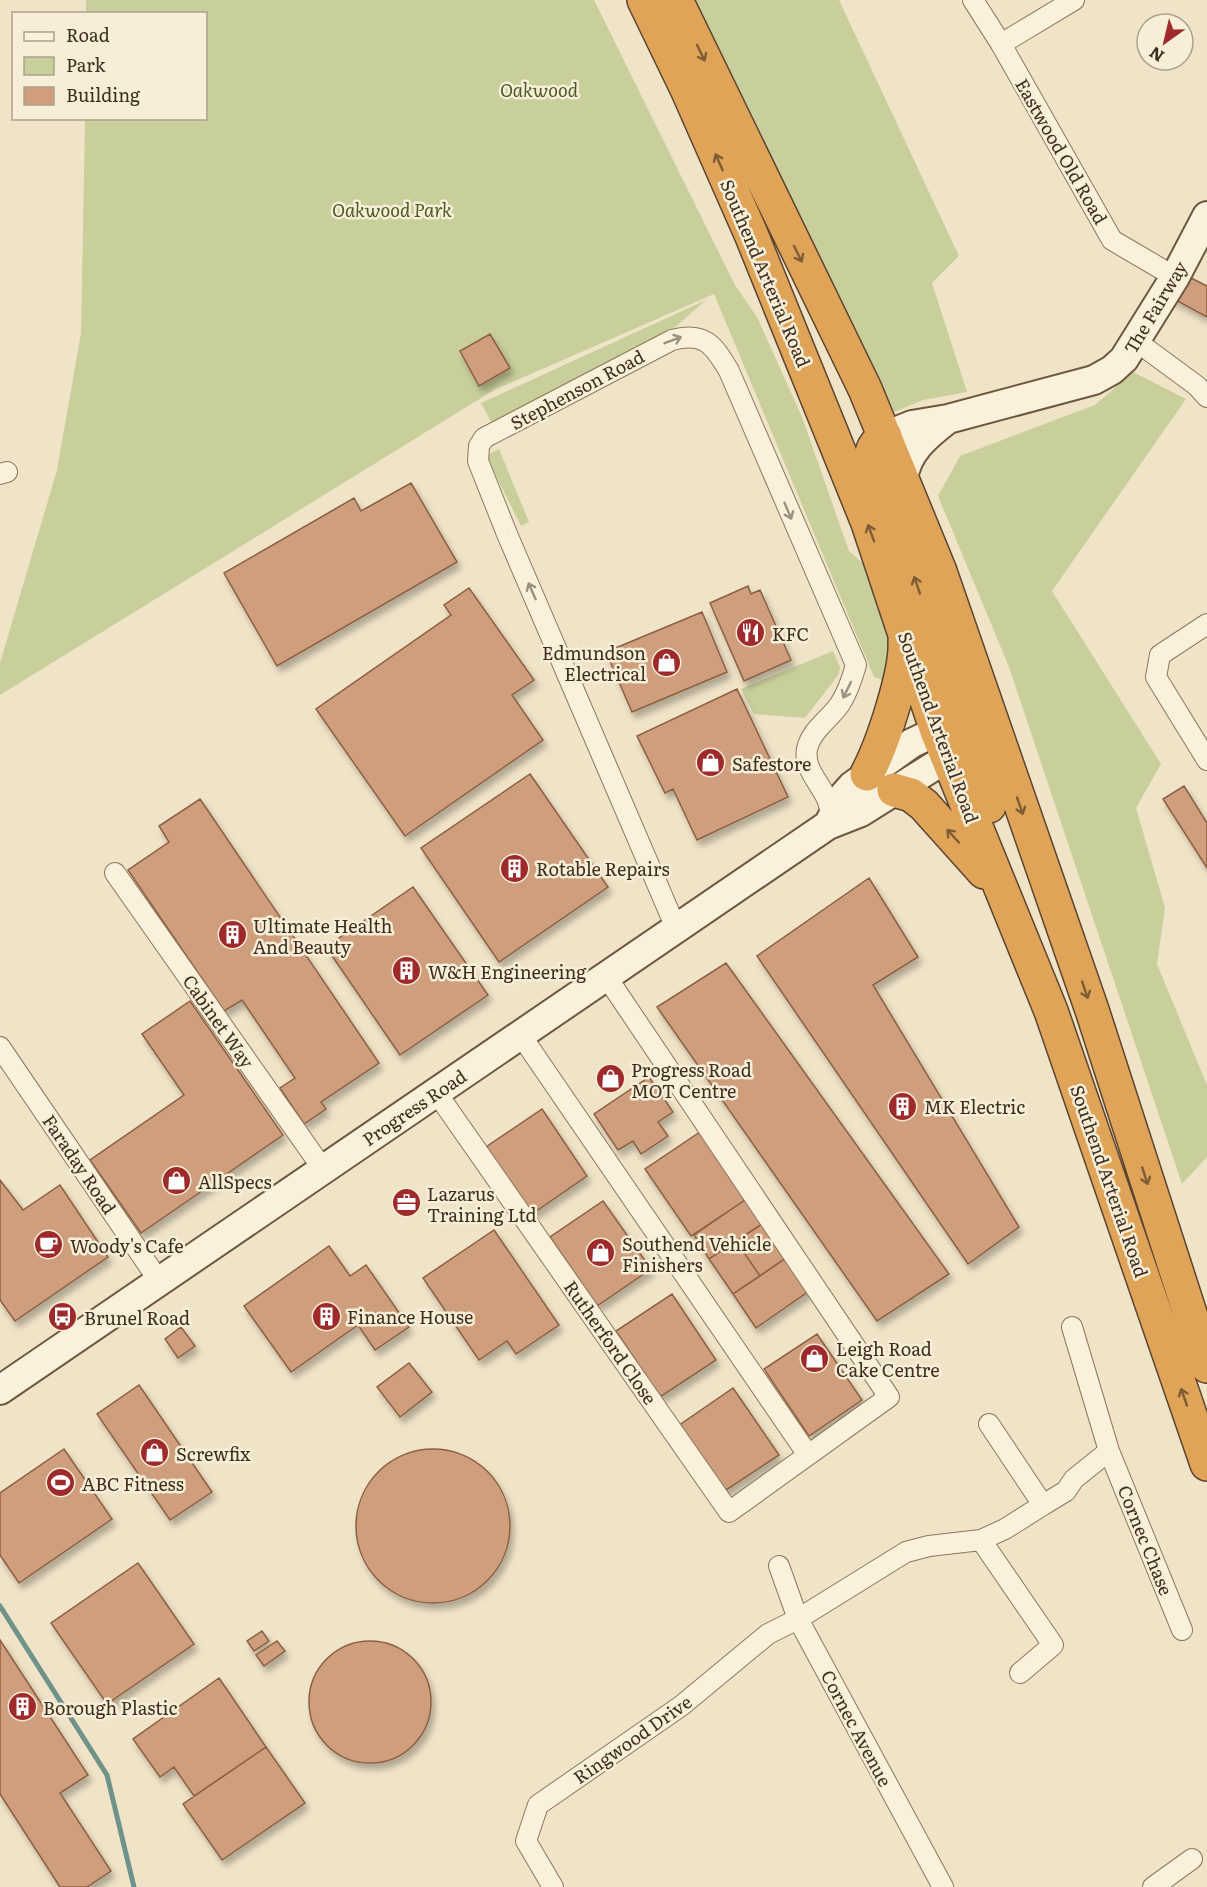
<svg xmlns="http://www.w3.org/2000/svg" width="1207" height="1887" font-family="Literata,serif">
<defs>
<filter id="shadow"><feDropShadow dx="3.5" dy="6" stdDeviation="3" flood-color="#0004"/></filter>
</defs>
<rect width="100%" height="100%" fill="#f0e4c8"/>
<path fill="#c9cf9b" d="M86,0H594L735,285L757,317L802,417L849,551L872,571L896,632L887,682L874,677L714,294L494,390L0,695V663L57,470L81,333L85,119L206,118V14L86,13Z
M696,0H839L959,256L932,283L967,392L923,400L894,412Z
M706,300L642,356L494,427L481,403Z
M1133,372L1186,399L1052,591L1161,764L1136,808L1165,908L1157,964L1207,1085V1157L1182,1184L1009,667L938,496L960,456L1095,405Z
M499,449L529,522L521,526L486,456Z
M833,651L840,667L839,674L805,718L754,714L741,689Z"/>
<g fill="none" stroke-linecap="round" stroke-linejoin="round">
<path stroke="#6f938a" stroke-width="5" d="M0,1606L107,1775L134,1887"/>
</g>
<path fill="#cf9f7d" stroke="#8d5f41" stroke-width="1.5" filter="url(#shadow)" d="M1183,274L1207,286V317L1170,297Z
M490,334L510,368L479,386L460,351Z
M411,483L457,562L277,666L224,573L354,498L361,511Z
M748,586L751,594L760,590L791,660L744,681L710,603Z
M469,588L534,680L512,695L543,740L405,836L316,709L451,615L444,605Z
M702,612L727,672L632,712L606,652Z
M737,689L788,797L697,840L673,789L665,793L637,736Z
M530,774L608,887L499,962L421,848Z
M1184,786L1207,823V868L1163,799Z
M200,799L379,1063L321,1102L326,1109L304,1124L280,1088L295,1078L242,1000L224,1011L128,870L169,842L159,826Z
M869,878L918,957L873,985L1019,1227L968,1264L757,956Z
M413,887L488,995L400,1055L326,947Z
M726,963L949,1274L877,1321L657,1007Z
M190,1001L283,1135L141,1233L90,1160L184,1095L142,1034Z
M649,1077L673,1112L658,1122L668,1136L641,1154L633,1141L618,1150L594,1114Z
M542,1109L587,1176L532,1214L486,1147Z
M700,1132L745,1200L691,1236L645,1169Z
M0,1180L23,1210L60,1185L108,1257L15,1321L0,1300Z
M745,1200L762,1224L709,1259L694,1235Z
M603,1201L651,1269L597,1306L550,1237Z
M762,1224L786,1258L760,1276L736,1241Z
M494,1230L559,1325L516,1354L507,1341L479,1360L423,1278Z
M736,1241L760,1276L733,1294L709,1259Z
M329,1246L350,1276L366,1265L409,1327L375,1350L358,1325L291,1372L244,1306Z
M786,1258L809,1291L756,1328L733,1294Z
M672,1294L716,1360L660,1397L616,1331Z
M181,1327L195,1346L178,1358L165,1339Z
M817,1334L862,1400L809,1436L764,1369Z
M409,1363L432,1392L400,1417L377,1387Z
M139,1385L212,1492L170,1520L97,1414Z
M733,1388L779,1455L723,1492L678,1426Z
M356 1526a77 77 0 1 1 154 0a77 77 0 1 1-154 0Z
M64,1449L112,1519L19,1583L0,1555V1493Z
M138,1563L194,1644L107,1704L51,1623Z
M262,1631L269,1641L254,1651L247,1641Z
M0,1640L88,1775L60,1793L111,1871L87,1887H60L0,1794Z
M277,1641L285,1651L264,1666L256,1655Z
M309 1702a61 61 0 1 1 122 0a61 61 0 1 1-122 0Z
M219,1678L266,1747L194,1796L174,1767L160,1777L133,1739Z
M266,1747L305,1803L222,1860L183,1804Z"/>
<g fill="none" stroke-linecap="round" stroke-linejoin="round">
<defs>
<path id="street" d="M973,0L1001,44L1112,240L1175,277
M1001,44L1074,0
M1136,341L1197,386L1207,397
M0,474L7,472
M1207,624L1160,655L1156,677L1207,760
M115,873L323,1169
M676,928L507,534L478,461L479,446L484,438L672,340C704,331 714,345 729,371L856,665C852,679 848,692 840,704C830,719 811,730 807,749C802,777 837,793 829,822
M520,1034L808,1455
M0,1047L159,1281
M436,1092L729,1512L889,1397L606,976
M1072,1327L1109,1451L1182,1630
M1043,1505L1066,1491L1074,1479L1109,1451
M981,1540L1053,1645L1020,1673
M779,1566L798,1619L943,1887
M553,1887L526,1841L538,1805L681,1706L768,1634L798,1619L906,1552L929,1546L981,1540L1005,1529L1043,1505L989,1424
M1153,1887L1192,1859"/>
<path id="secondary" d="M885,436L912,425L948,419L1094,380L1112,370L1124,359L1175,277L1207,216
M903,480C906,452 927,435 948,419
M828,825L844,795L852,786L912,743L956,722
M0,1390L828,825L861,812L947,758L968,749"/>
<path id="highway" d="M644,0L688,91L751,234L868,523L937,731L1051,1011L1207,1464
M676,0L865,389L939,569L1092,1010L1207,1366
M885,436C875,443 870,451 872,463C874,476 881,489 886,502C895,523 903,544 910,566C937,646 960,727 989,806
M867,774C882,746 907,672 905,641
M894,790L911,795L924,805L984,872"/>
</defs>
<use href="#street" stroke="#8d765c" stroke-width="22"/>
<use href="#secondary" stroke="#6f573f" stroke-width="32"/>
<use href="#highway" stroke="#5b4430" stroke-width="36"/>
<use href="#street" stroke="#faf1dc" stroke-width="20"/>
<use href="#secondary" stroke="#faf1dc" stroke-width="28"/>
<use href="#highway" stroke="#e0a458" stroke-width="33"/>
</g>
<defs><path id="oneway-shaft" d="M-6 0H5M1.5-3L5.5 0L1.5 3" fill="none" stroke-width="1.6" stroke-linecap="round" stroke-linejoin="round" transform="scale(1.5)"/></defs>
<g stroke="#7e5d36">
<use href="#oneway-shaft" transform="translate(701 53) rotate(64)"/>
<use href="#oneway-shaft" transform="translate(719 162) rotate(-114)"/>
<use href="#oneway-shaft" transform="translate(798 254) rotate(64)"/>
<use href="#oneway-shaft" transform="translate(871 533) rotate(-110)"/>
<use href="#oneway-shaft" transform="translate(917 585) rotate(-109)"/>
<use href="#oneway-shaft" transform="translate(1020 806) rotate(71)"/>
<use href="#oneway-shaft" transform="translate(953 836) rotate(-132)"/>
<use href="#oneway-shaft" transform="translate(1085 990) rotate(71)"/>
<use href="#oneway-shaft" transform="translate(1145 1176) rotate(72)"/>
<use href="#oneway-shaft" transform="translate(1184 1397) rotate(-109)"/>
</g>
<g stroke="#9c907e">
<use href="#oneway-shaft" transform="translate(673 340) rotate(-21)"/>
<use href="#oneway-shaft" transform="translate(788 511) rotate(67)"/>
<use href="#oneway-shaft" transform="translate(532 591) rotate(-114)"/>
<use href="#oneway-shaft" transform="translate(847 690) rotate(116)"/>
</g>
<defs>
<symbol id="restaurant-disc" viewBox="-11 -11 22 22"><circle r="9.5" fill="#9e2a2b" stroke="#f7eed8"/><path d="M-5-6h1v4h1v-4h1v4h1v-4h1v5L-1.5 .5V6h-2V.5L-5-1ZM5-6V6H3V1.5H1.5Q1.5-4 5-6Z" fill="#fff"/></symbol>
<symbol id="shop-disc" viewBox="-11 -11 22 22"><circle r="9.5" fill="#9e2a2b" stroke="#f7eed8"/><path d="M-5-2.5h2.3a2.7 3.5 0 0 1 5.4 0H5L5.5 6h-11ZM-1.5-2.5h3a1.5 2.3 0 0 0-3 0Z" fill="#fff"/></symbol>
<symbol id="building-disc" viewBox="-11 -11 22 22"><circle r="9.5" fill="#9e2a2b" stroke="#f7eed8"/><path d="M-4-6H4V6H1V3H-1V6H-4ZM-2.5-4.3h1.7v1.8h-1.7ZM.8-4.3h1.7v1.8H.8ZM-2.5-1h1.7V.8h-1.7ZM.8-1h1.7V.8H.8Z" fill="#fff"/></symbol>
<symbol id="office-disc" viewBox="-11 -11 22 22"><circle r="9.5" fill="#9e2a2b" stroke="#f7eed8"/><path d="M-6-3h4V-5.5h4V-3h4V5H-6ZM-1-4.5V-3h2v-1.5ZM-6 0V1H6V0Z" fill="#fff"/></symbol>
<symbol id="cafe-disc" viewBox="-11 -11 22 22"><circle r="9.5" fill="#9e2a2b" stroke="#f7eed8"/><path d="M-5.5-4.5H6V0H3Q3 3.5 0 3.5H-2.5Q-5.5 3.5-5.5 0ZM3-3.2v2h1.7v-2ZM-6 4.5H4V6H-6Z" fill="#fff"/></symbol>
<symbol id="bus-disc" viewBox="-11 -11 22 22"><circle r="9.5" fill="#9e2a2b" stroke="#f7eed8"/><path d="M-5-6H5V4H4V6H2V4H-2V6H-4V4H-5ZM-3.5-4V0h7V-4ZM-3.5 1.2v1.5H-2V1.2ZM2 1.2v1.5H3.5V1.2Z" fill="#fff"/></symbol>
<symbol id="stadium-disc" viewBox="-11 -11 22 22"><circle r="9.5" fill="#9e2a2b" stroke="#f7eed8"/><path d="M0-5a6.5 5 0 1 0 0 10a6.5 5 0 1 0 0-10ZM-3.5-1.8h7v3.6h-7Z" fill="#fff"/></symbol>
</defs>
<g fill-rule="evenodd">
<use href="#restaurant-disc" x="734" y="616" width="33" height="33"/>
<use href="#shop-disc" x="650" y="646" width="33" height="33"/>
<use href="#shop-disc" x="694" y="746" width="33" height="33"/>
<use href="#building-disc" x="498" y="852" width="33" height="33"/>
<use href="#building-disc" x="216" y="918" width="33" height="33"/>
<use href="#building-disc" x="390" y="954" width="33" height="33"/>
<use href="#shop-disc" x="594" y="1062" width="33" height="33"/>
<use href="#building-disc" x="886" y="1090" width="33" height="33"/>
<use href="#shop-disc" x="160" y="1164" width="33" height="33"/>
<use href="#office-disc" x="390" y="1186" width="33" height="33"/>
<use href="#cafe-disc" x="32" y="1228" width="33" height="33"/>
<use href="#shop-disc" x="584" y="1236" width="33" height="33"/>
<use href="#building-disc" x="310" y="1300" width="33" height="33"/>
<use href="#bus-disc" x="46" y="1300" width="33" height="33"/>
<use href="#shop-disc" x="798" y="1342" width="33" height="33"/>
<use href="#shop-disc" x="138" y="1436" width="33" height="33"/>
<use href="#stadium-disc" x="44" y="1466" width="33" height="33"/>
<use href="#building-disc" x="6" y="1690" width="33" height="33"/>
</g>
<g text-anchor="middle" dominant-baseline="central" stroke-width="5" stroke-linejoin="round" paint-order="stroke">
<g font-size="18" font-style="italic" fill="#4d5a26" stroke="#f7eed8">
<text x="539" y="89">Oakwood</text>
<text x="392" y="209">Oakwood Park</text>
</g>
<g font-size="18" fill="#3d2e20" stroke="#f7eed8">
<text transform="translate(1062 151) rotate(60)">Eastwood Old Road</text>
<text transform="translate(766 273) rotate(67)">Southend Arterial Road</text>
<text transform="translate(1155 307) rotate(-59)">The Fairway</text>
<text transform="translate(577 389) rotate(-28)">Stephenson Road</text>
<text transform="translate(939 727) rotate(70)">Southend Arterial Road</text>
<text transform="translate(219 1021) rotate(55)">Cabinet Way</text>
<text transform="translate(414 1107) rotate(-34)">Progress Road</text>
<text transform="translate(80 1164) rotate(56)">Faraday Road</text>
<text transform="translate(1110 1181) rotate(71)">Southend Arterial Road</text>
<text transform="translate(611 1342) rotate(55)">Rutherford Close</text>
<text transform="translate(1146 1540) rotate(68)">Cornec Chase</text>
<text transform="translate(857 1728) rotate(62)">Cornec Avenue</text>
<text transform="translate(632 1739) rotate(-35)">Ringwood Drive</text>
</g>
<g font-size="18" fill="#3d2e20" stroke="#f7eed8" text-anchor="start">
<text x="772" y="633">KFC</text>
<text x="646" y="652" text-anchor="end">Edmundson<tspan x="646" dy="21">Electrical</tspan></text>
<text x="732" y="763">Safestore</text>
<text x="536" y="868">Rotable Repairs</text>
<text x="253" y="925">Ultimate Health<tspan x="253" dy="21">And Beauty</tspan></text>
<text x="428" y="971">W&amp;H Engineering</text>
<text x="631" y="1069">Progress Road<tspan x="631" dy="21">MOT Centre</tspan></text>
<text x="924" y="1106">MK Electric</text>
<text x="198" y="1181">AllSpecs</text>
<text x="427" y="1193">Lazarus<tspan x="427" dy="21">Training Ltd</tspan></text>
<text x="622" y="1243">Southend Vehicle<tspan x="622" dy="21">Finishers</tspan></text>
<text x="70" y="1245">Woody's Cafe</text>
<text x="347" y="1316">Finance House</text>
<text x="84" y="1317">Brunel Road</text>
<text x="836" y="1348">Leigh Road<tspan x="836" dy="21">Cake Centre</tspan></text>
<text x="176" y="1453">Screwfix</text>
<text x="82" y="1483">ABC Fitness</text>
<text x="43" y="1707">Borough Plastic</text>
</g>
</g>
<rect x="12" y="12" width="195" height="108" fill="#f7eed8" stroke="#ada18e" stroke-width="1.5"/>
<rect x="24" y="32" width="30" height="9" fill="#faf1dc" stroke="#ada18e" stroke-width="1.5"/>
<text x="66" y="42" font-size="18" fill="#3d2e20">Road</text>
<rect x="24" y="57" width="30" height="18" fill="#c9cf9b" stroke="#ada18e" stroke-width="1.5"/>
<text x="66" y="72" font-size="18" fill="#3d2e20">Park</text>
<rect x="24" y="87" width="30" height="18" fill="#cf9f7d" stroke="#ada18e" stroke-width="1.5"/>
<text x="66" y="102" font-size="18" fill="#3d2e20">Building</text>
<g transform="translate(1165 42) rotate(214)"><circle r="28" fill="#f7eed8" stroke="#ada18e" stroke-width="1.5"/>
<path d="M0-4.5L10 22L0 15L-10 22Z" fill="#9e2a2b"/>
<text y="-9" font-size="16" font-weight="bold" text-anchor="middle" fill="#3d2e20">N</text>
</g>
</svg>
